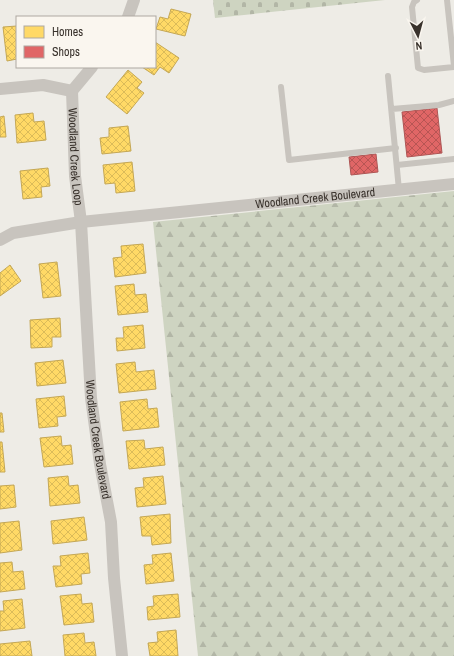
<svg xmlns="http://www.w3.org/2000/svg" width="454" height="656" font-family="'Archivo Narrow',sans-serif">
<defs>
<pattern id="forest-firs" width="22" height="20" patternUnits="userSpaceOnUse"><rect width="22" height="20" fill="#ced4c1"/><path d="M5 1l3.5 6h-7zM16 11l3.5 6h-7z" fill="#b2b6a6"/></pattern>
<pattern id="cemetery-stones" width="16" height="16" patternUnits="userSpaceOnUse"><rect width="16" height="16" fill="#ced4c1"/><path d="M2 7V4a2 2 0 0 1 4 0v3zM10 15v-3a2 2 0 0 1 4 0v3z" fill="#b2b6a6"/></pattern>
<pattern id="homes-cross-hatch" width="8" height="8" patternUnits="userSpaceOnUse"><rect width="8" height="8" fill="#ffd966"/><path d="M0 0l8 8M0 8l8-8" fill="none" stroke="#dbbb59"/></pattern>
<pattern id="shops-cross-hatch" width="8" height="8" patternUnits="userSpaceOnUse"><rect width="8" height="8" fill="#e06666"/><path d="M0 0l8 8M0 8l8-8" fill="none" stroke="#b75554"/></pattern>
</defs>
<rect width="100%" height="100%" fill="#eeece6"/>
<path fill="url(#forest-firs)" d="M454,191V656H198L153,222Z"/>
<path fill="url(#cemetery-stones)" d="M213,0H385L215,18Z"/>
<path fill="url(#homes-cross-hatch)" stroke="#c4a755" d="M171,9L191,14L185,36L156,29L160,17L168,19Z
M17,26V59L7,61L3,27Z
M155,42L179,58L169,73L160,67L154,75L142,67H155Z
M128,70L142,82L137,88L144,93L127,114L106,97Z
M33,113L34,122L44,121L46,140L17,143L15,115Z
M4,116L6,137H0V117Z
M128,126L131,151L102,154L100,138L109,137V128Z
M132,162L135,191L116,193L115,183L105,184L103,165Z
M48,168L50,186L41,187L42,197L23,199L20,171Z
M143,244L146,273L115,277L113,258L122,257L121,246Z
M57,262L61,296L43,298L39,264Z
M10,265L21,281L0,296V273Z
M134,284L135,295L146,294L148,312L118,315L115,286Z
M60,318L61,337H52V347L31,348L30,320Z
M143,325L145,348L117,351L116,338H124L123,327Z
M63,360L66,383L37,386L35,363Z
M135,362L136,372L154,370L156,389L119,393L116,364Z
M64,396L66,416L57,417L58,426L39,428L36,399Z
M147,399L148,409L157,408L159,427L123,431L120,402Z
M0,413H2L4,432H0Z
M61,436L62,446L71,445L73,464L44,467L40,438Z
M144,440L145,449L163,447L165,465L129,469L126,441Z
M0,442H2L5,472H0Z
M68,476L69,486L78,485L80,503L50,506L48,478Z
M163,476L166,504L137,507L135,488L144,487L143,478Z
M14,485L16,507L0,509V486Z
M170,514L171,543L152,545L151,536H142L140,517Z
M84,517L87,540L53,544L51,521Z
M19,521L22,550L0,553V523Z
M88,553L90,573L81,574L82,584L56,587L53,566H61L60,556Z
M171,553L174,581L146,584L144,565L153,564L152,555Z
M12,562L13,572L23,571L25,589L0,592V563Z
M81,594L82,604L92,603L94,622L64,625L60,596Z
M178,594L180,617L148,620L147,607L154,606L153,596Z
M22,599L25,628L0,631V611H4L3,601Z
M176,630L178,656H150L148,643L158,642L157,632Z
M84,633L85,643L94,642L96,656H65L63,635Z
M30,641L32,656H0V644Z"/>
<path fill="url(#shops-cross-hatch)" stroke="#ae5655" d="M437,108L442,153L407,157L402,112Z
M376,154L378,172L351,175L349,157Z"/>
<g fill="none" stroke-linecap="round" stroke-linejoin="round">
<path stroke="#c8c4be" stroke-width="6" d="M417,0L414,2L412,7L418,68L424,70L454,67
M447,0L454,66
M388,76L399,190
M281,87L289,160L396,148
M392,109L439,105L454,101
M397,165L454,159"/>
<g stroke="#c8c4be" stroke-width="12">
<path d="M128,17L134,0"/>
<path id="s1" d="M92,67L72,91L75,176L81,222L91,398L100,464L111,522L114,578L122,656"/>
<path d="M0,89L43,85L72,91"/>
<path id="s2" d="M0,240L13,233L81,222L454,184"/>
</g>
</g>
<g text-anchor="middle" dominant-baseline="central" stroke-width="4" stroke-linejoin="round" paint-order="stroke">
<g font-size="12" fill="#39322c" stroke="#faf6ef">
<text stroke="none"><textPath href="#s1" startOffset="97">Woodland Creek Loop</textPath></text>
<text stroke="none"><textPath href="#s2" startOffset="319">Woodland Creek Boulevard</textPath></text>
<text stroke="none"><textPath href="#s1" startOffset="381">Woodland Creek Boulevard</textPath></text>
</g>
</g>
<rect x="16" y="16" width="140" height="52" fill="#faf6ef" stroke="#ada8a1"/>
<rect x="24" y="26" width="20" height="12" fill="#ffd966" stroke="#ada8a1"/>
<text x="52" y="36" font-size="12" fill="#39322c">Homes</text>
<rect x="24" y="46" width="20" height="12" fill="#e06666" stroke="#ada8a1"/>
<text x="52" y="56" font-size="12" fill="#39322c">Shops</text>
<g transform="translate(418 36) rotate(174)" stroke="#faf6ef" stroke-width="3" paint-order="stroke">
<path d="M0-3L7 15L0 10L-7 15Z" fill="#39322c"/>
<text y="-6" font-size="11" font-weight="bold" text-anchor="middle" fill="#39322c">N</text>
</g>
</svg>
